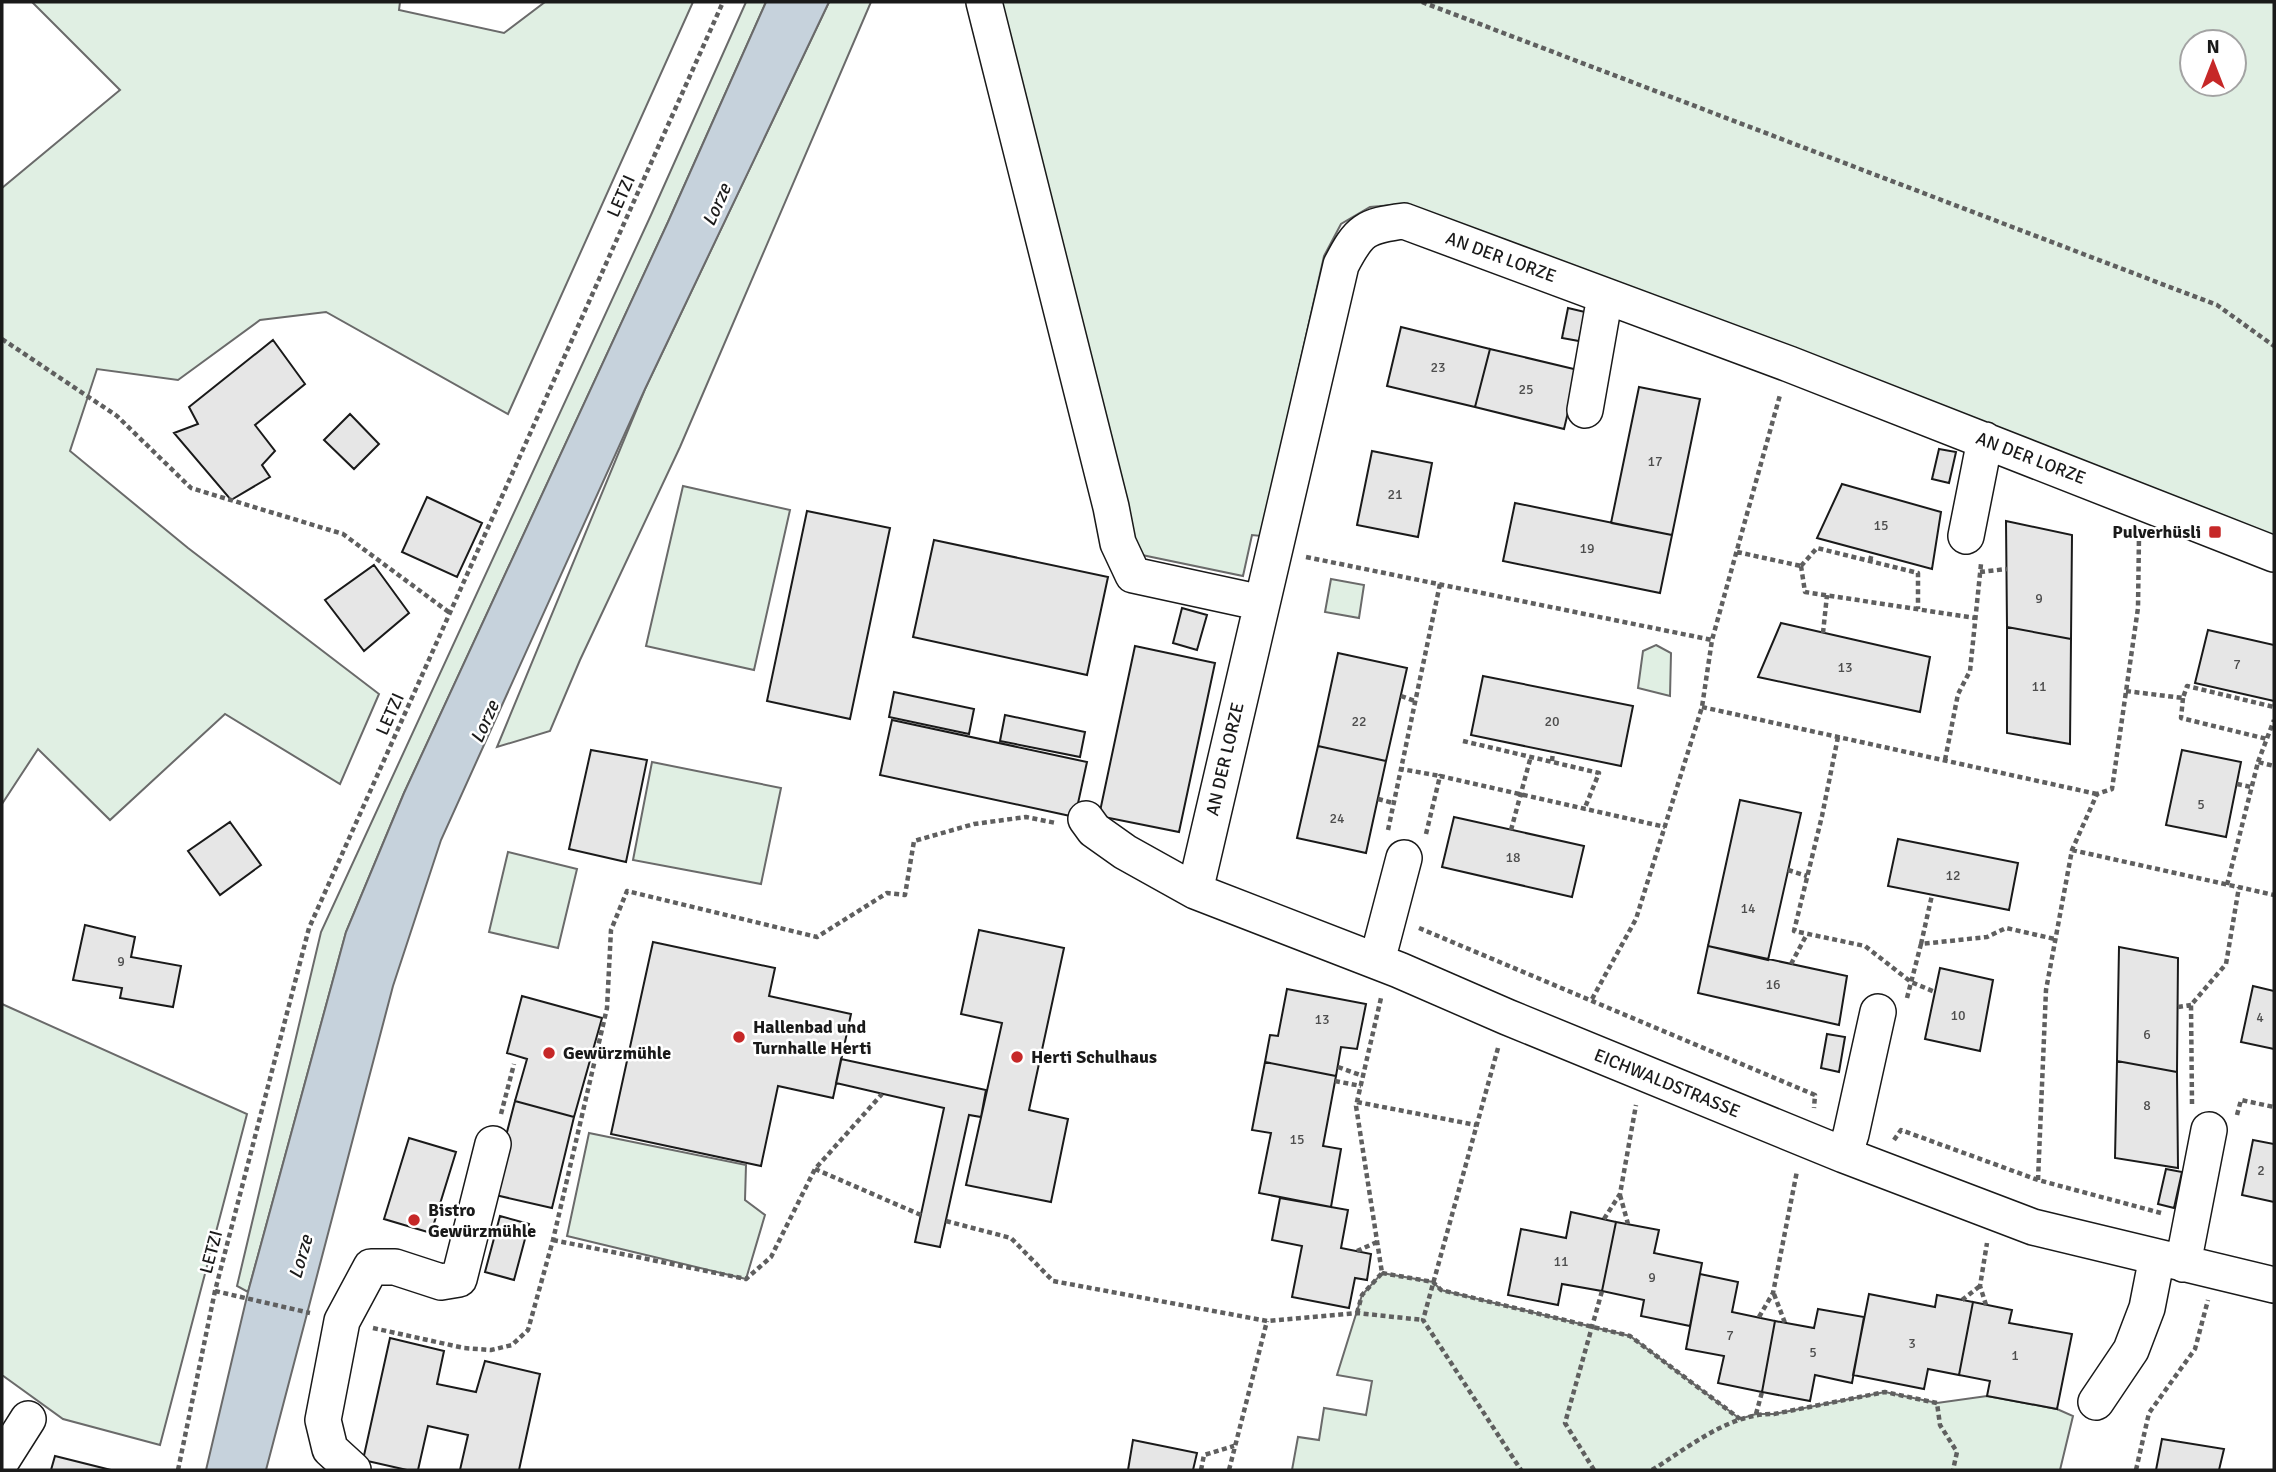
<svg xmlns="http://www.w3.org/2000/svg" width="2276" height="1472" font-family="Signika,sans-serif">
<rect width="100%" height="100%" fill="#fff"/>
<path fill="#e0efe3" stroke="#6a6a6a" stroke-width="2" fill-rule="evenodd" d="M32,2H400L399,10L504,33L545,2H693L508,414L326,312L260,320L178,380L97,369L70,451L188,548L379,694L340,784L225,714L110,820L38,749L2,804V188L120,90Z
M746,2H766L668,222L404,793L346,932L248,1292L237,1286L321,932L651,215Z
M829,2H871L680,447L580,660L550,731L497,747L645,389Z
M984,2H2274V538L1404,204L1370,207L1341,224L1324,256L1261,536L1252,535L1243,576L1142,555L1118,543ZM2192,42H2234V84H2192Z
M683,486L790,510L754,670L646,646Z
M1331,579L1364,585L1359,618L1325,612Z
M1656,645L1671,653L1670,696L1638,688L1643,651Z
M652,762L781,788L761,884L633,860Z
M508,852L577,869L558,948L489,932Z
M2,1004L247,1114L160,1445L63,1419L2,1375Z
M589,1133L746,1165L745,1200L765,1215L746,1279L567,1236Z
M1382,1273L1433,1282L1441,1290L1630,1336L1740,1419L1756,1414H1774L1885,1392L1937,1403L1987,1396L2057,1409L2073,1416L2060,1470H1292L1298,1437L1319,1440L1324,1408L1366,1415L1372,1381L1337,1375L1362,1295Z"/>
<path fill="#c6d2dc" stroke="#6a6a6a" stroke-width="2" d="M766,2H829L645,389L441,840L393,986L266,1470H206L248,1292L346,932L404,793L668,222Z"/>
<path fill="#e6e6e6" stroke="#1a1a1a" stroke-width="2" d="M1568,308L1585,312L1579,341L1562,338Z
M1401,327L1490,349L1475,407L1387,386Z
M273,340L305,384L255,425L275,451L262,465L270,477L231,500L174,433L198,424L189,407Z
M1490,349L1578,370L1564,429L1475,407Z
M1639,387L1700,399L1672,535L1611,523Z
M350,414L379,444L354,469L324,440Z
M1939,449L1956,452L1949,483L1932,479Z
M1372,451L1432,463L1418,537L1357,525Z
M1842,484L1941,512L1932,569L1817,538Z
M427,497L482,523L457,577L402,552Z
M1515,503L1672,535L1660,593L1503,561Z
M807,511L890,528L850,719L767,701Z
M2006,521L2072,535L2071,639L2007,627Z
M934,540L1108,577L1087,675L913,637Z
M374,565L409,613L364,651L325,600Z
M1182,608L1207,615L1197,650L1173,643Z
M1781,623L1930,657L1920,712L1758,677Z
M2007,627L2071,639L2070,744L2007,733Z
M2208,630L2274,645V701L2195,683Z
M1135,646L1215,663L1179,832L1099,816Z
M1338,653L1407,668L1386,761L1318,746Z
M1483,676L1633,706L1621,766L1471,735Z
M894,692L974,709L969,734L889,717Z
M1005,715L1085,732L1080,757L1000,741Z
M892,720L1087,762L1075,817L880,775Z
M1318,746L1386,761L1366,853L1297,838Z
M591,750L647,760L626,862L569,849Z
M2182,750L2241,762L2226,837L2166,825Z
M1740,800L1801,813L1768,960L1708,946Z
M1454,817L1584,846L1572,897L1442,867Z
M230,822L261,865L220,895L188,851Z
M1898,839L2018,863L2009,910L1888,886Z
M85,925L135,937L131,957L181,966L173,1007L120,998L122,988L73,980Z
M979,930L1064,948L1029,1110L1068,1119L1051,1202L966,1185L1002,1023L961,1014Z
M653,942L775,968L769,996L851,1014L833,1098L778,1086L761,1166L611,1134Z
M1708,946L1847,976L1839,1025L1698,993Z
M2119,947L2178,958L2177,1072L2117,1061Z
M1940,968L1993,980L1980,1051L1925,1039Z
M2253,986L2274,991V1049L2241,1042Z
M1287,989L1366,1004L1357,1049L1341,1047L1336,1076L1265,1062L1270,1035L1278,1036Z
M522,996L602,1018L574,1117L515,1101L527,1059L507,1053Z
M1827,1034L1845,1037L1839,1072L1821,1068Z
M841,1059L986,1090L981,1117L969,1115L940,1247L915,1242L944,1108L836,1083Z
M2117,1061L2177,1072L2178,1168L2115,1158Z
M1265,1062L1336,1076L1323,1146L1341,1149L1331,1207L1259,1193L1271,1133L1252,1130Z
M515,1101L574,1117L552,1208L491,1194Z
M409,1138L456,1152L431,1233L384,1219Z
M2253,1140L2274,1144V1202L2242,1195Z
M2166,1169L2182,1172L2174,1208L2158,1204Z
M1280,1198L1348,1210L1341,1248L1371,1254L1367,1280L1355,1278L1349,1308L1292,1297L1302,1246L1272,1240Z
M1571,1212L1616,1222L1602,1291L1562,1284L1558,1305L1508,1295L1521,1229L1566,1238Z
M500,1216L529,1224L514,1280L485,1272Z
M1616,1222L1659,1230L1654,1253L1702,1263L1690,1326L1641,1316L1644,1300L1602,1291Z
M1700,1274L1738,1282L1732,1312L1775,1321L1762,1392L1718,1383L1724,1356L1686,1349Z
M1869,1294L1935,1307L1937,1295L1973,1302L1959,1375L1928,1369L1924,1389L1853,1375Z
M1973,1302L2012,1310L2009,1323L2072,1334L2057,1409L1987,1396L1990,1381L1959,1375Z
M1818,1309L1864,1317L1852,1383L1815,1375L1810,1401L1762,1392L1775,1321L1814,1328Z
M390,1338L444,1351L437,1384L476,1392L485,1361L540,1374L519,1470H460L468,1435L428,1426L418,1470H407L363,1460Z
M2162,1439L2224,1449L2219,1470H2156Z
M1133,1440L1197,1453L1193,1470H1128Z
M55,1456L111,1470H51Z"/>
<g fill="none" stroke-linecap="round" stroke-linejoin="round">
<defs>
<path id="minor" d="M984,2L1111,507L1118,543L1133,575L1262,603
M1585,410L1605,296
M1966,536L1985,440
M1086,819L1094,830L1125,852L1195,891L1399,970L1507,1017L1844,1155L2033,1227L2274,1285
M1195,891L1341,265C1359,230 1365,226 1404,221L1789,364L2274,554
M1377,961L1404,858
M1844,1155L1851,1134L1878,1012
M2183,1264L2209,1130
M2096,1402L2131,1350L2147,1308L2157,1257
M2,1460L28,1419
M353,1470L330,1449L323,1420L342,1321L371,1267H395L441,1282L459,1279L493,1144"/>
</defs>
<use href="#minor" stroke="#1a1a1a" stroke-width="38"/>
<path stroke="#5f5f5f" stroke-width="4.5" stroke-dasharray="5 3.5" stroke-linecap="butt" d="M1422,2L2217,305L2274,346
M2,339L117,416L191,488L343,534L450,613
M1737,552L1801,566
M1306,557L1712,640
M1870,561L1872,553
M1801,566L1805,592L1975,618
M1801,566L1817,548L1918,573V609
M1980,572L2007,569
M1440,584L1401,769L1440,776
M1823,633L1827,595
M2126,691L2183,698L2187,686L2274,707
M1401,696L1415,701
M2183,698L2181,718L2267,739
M1702,707L2097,794
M1838,737L1822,816L1794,931L1865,946L1911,982L1935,992
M1463,741L1599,773L1584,810
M1945,760L1958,694L1970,671L1981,564
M1552,761L1553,752
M2258,762L2274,720
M2237,784L2251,787
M1378,799L1393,803
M1388,830L1401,769
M1511,830L1531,756
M1426,834L1440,776L1665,827
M2072,850L2274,895
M1788,870L1807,876
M2227,885L2258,762L2274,766
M1419,928L1815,1095L1814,1108
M1921,944L1932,895
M1791,964L1807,934
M1907,998L1921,944L1987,937L2006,928L2055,939
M1592,999L1636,919L1702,707L1712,640L1780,395
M2178,1007L2191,1005
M1498,1048L1423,1320L1521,1470
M1338,1067L1363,1076
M1335,1081L1361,1086
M1357,1102L1476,1125
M2192,1104L2191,1005L2226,964L2239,887
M501,1114L514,1064
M2237,1115L2241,1100L2274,1107
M1894,1140L1901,1130L2038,1180L2161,1213
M815,1169L921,1215
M2038,1180L2046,990L2072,850L2097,794L2112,789L2138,608L2139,536
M1620,1195L1628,1224
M1604,1219L1620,1194L1636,1105
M946,1221L1011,1238L1053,1281L1267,1321L1357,1313L1423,1320
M553,1240L746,1279L771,1257L815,1169L882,1094
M1357,1251L1377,1242
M1382,1273L1433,1282L1441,1290L1630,1336L1740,1419
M215,1291L310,1313
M1774,1294L1785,1323
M1962,1300L1980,1286
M1986,1305L1980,1286L1987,1243
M1357,1313L1362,1295L1382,1273L1356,1106L1381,998
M1759,1317L1773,1293L1797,1171
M373,1328L464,1348L491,1350L512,1345L528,1330L553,1240L607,1008L611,930L627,891L817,937L887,893L905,895L914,841L974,824L1026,817L1056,823
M1756,1414L1762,1392
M178,1470L215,1291L309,928L723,2
M1201,1470L1204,1455L1234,1446
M1229,1470L1267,1321
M1594,1470L1565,1423L1602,1291
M1652,1470C1688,1448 1729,1413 1774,1414L1885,1392L1937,1403L1940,1425L1957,1452L1953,1470
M2136,1470L2149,1413L2195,1349L2208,1300"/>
<use href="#minor" stroke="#fff" stroke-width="35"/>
</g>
<g fill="#c62828" stroke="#fff" stroke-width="2.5">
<rect x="2208" y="525" width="14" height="14" rx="3.5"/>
<circle cx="739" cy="1037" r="7"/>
<circle cx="549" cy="1053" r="7"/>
<circle cx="1017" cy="1057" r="7"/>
<circle cx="414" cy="1220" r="7"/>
</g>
<g text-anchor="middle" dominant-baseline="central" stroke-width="5" stroke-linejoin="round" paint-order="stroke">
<g font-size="14" fill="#4d4d4d">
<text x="1438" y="367">23</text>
<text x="1526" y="389">25</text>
<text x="1655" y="461">17</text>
<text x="1395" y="494">21</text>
<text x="1881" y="525">15</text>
<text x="1587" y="548">19</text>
<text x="2039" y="598">9</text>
<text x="2237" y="664">7</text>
<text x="1845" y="667">13</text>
<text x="2039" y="686">11</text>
<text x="1359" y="721">22</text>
<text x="1552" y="721">20</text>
<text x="2201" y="804">5</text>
<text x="1337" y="818">24</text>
<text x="1513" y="857">18</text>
<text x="1953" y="875">12</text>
<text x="1748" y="908">14</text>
<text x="121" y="961">9</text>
<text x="1773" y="984">16</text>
<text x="1958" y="1015">10</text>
<text x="2260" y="1017">4</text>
<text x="1322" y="1019">13</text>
<text x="2147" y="1034">6</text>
<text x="2147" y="1105">8</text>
<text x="1297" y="1139">15</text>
<text x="2261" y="1170">2</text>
<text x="1561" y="1261">11</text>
<text x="1652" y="1277">9</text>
<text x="1730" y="1335">7</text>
<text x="1912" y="1343">3</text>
<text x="1813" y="1352">5</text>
<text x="2015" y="1355">1</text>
</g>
<g font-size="18" fill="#1a1a1a" stroke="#fff">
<text transform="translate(621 196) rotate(-66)">LETZI</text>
<text transform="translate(1501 257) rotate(20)">AN DER LORZE</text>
<text transform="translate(2031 458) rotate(21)">AN DER LORZE</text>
<text transform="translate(390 714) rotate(-66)">LETZI</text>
<text transform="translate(1225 759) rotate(-77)">AN DER LORZE</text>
<text transform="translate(1667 1083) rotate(22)">EICHWALDSTRASSE</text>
<text transform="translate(211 1252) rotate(-75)">LETZI</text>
</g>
<g font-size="18" font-weight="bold" fill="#1a1a1a" stroke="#fff" text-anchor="start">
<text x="2201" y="532" text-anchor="end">Pulverhüsli</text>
<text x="753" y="1027">Hallenbad und<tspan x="753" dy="21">Turnhalle Herti</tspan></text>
<text x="563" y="1053">Gewürzmühle</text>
<text x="1031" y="1057">Herti Schulhaus</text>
<text x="428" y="1210">Bistro<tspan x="428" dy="21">Gewürzmühle</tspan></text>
</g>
<g font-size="19" font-style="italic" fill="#1a1a1a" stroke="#fff">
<text transform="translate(717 205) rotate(-66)">Lorze</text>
<text transform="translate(485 722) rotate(-66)">Lorze</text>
<text transform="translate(301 1257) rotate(-74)">Lorze</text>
</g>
</g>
<rect width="2276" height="1472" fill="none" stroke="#1a1a1a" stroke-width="7"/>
<g transform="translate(2213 63)"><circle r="33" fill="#ffffff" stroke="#a3a3a3" stroke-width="2"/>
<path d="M0-5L12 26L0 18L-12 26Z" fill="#c62828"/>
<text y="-10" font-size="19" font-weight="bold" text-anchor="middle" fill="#1a1a1a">N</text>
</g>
</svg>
